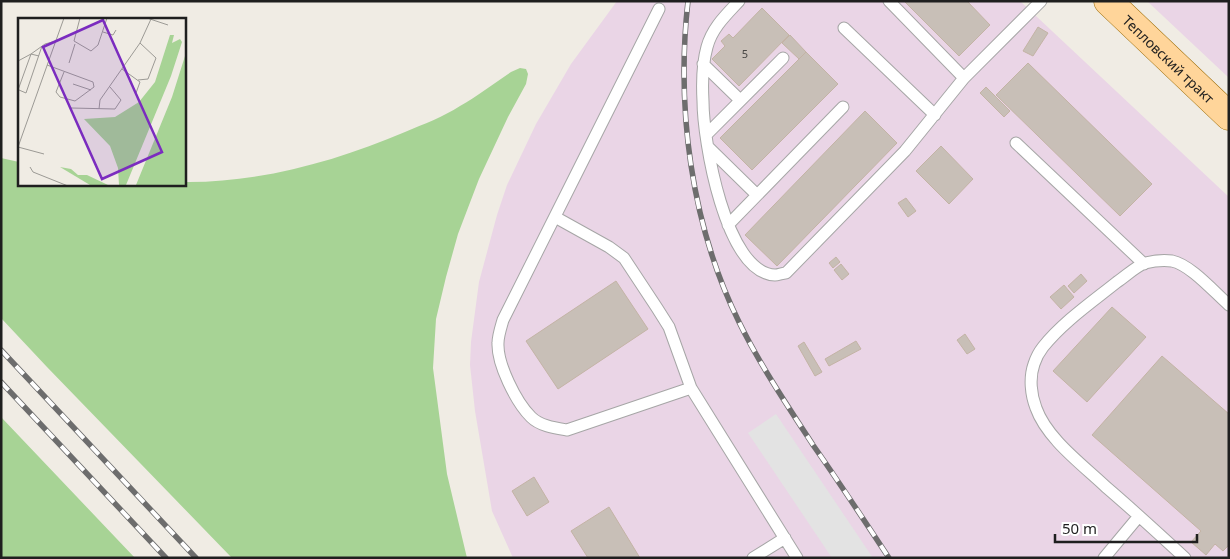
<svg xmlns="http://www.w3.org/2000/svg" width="1230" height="559" font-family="'Noto Sans',sans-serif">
<rect width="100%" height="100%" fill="#f0ece4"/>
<path fill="#ead5e6" d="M617,1H1020L1229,197V558H513L492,511L475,411L470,365L471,342L479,282L497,215L507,185L536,124L571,64Z
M1147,1H1229V78Z"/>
<path fill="#a7d395" d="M520,68L526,69L528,74L526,84L508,117L479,179L458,234L446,277L436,319L433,368L447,474L467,558H232L47,367L1,318V158L19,162V184H184V182C259,183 337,161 405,132C424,124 443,117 460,106C478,96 494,83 511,72Z
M1,417L135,558H1Z"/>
<path fill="#e3e3e3" d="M776,414L873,558H832L748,433Z"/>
<path fill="#c8bfb7" stroke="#c3b3a5" d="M904,1H967L990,25L959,56Z
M762,8L789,35L739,86L712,59L725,46L721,41L729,34L733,38Z
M1038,27L1048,33L1033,56L1023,51Z
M790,35L806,52L799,59L782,43Z
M806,52L838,84L752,170L720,138Z
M1028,63L1152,184L1120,216L996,95Z
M986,87L1010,111L1004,117L980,93Z
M865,111L897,143L777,266L745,235Z
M941,146L973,179L949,204L916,171Z
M906,198L916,211L908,217L898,203Z
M836,257L840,262L833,268L829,263Z
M841,264L849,274L842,280L834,270Z
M1081,274L1087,281L1074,293L1068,286Z
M616,281L648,329L558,389L526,341Z
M1064,285L1074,297L1061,309L1050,297Z
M1112,307L1146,337L1087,402L1053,371Z
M965,334L975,349L967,354L957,340Z
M856,341L861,349L829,366L825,359Z
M804,342L822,372L815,376L798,346Z
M1162,356L1229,414V545L1223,551L1215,544L1206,555L1191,542L1201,531L1092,435Z
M534,477L549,502L527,516L512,491Z
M609,507L640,558H588L571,531Z"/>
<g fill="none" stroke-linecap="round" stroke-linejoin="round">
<defs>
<path id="lane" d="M739,1C726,15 712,28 707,47C702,65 702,83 703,101C703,139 725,273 775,275C778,275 783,273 786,273L905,151L964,78L1041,1
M889,1L964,78
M659,9L503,320C501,327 498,336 498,343C497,364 516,402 531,417C540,426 555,428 567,430L691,388
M844,28L935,115
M703,64L740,100
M706,135L783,58
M1016,143L1144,264
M708,147L757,195
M555,217L609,247L624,258L657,308L669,327L691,388L797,558
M728,225L843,107
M753,558L785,538
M1104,558L1139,516
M1185,558C1159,534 1133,510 1106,487C1083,465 1047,439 1036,408C1031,395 1029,378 1034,364C1036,358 1039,352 1043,347C1063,322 1092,302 1117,282C1126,276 1135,267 1145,263C1153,261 1164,260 1172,261C1191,265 1214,292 1229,305"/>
<g id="primary">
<path id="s1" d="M1108,1L1229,116"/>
</g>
</defs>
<use href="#lane" stroke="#a6a6a6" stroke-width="13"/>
<use href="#primary" stroke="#996800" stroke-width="29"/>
<use href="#lane" stroke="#fff" stroke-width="11"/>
<use href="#primary" stroke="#ffd59a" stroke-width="28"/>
<defs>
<path id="rail" d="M688,1C676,108 691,225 739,322C760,365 787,405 813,445C839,482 864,520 889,558
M1,350L196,558
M1,382L166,558"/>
</defs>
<use href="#rail" stroke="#6d6d6d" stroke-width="5.5"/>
<use href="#rail" stroke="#fff" stroke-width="4" stroke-dasharray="11" stroke-linecap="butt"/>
</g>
<g text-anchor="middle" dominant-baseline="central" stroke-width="4" stroke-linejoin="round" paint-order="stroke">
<g font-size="11" fill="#494745">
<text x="745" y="53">5</text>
</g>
<g font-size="14" fill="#1f1f1f" stroke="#fff">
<text stroke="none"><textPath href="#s1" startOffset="84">Тепловский тракт</textPath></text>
</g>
</g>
<g transform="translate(18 18)">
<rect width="168" height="168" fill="#f0ece4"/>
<path d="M152,17H156L154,25L162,21L164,24L153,58L108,167H101L100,150L92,128L66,101L97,99L121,84L137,64ZM167,38V167H118L154,79ZM42,149L53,151L60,157H69L90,167H72Z" fill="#a7d395"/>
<path fill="none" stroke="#9c9a95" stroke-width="1" d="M62,0L56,23L73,33L80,27L89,0M129,0L150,7M85,14L95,17L98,12M0,43L13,36L21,38M51,45L57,26M29,47L75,64L76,69L57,83L42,79L38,74L46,54M104,51L122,64L118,75M120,62L130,61L138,40L122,25M55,66L73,72M0,72L13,36L27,26L38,23M1,72L8,75L24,28M53,90L97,91L103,82L92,69M81,91L82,82L122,25L133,1M0,129L26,136M0,129L46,0M12,149L15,154L50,168"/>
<path fill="#7b2cbf" fill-opacity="0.15" stroke="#7b2cbf" stroke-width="2.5" d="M85,2L144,134L84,161L25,29Z"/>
<rect width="168" height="168" fill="none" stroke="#1f1f1f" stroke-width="2.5"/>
</g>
<rect width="1230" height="559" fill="none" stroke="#1f1f1f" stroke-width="5"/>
<path d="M1055 534v8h142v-8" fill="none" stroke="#1f1f1f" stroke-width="2.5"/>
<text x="1062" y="534" font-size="15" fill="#1f1f1f" stroke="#ffffff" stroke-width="4" paint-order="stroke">50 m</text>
</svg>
